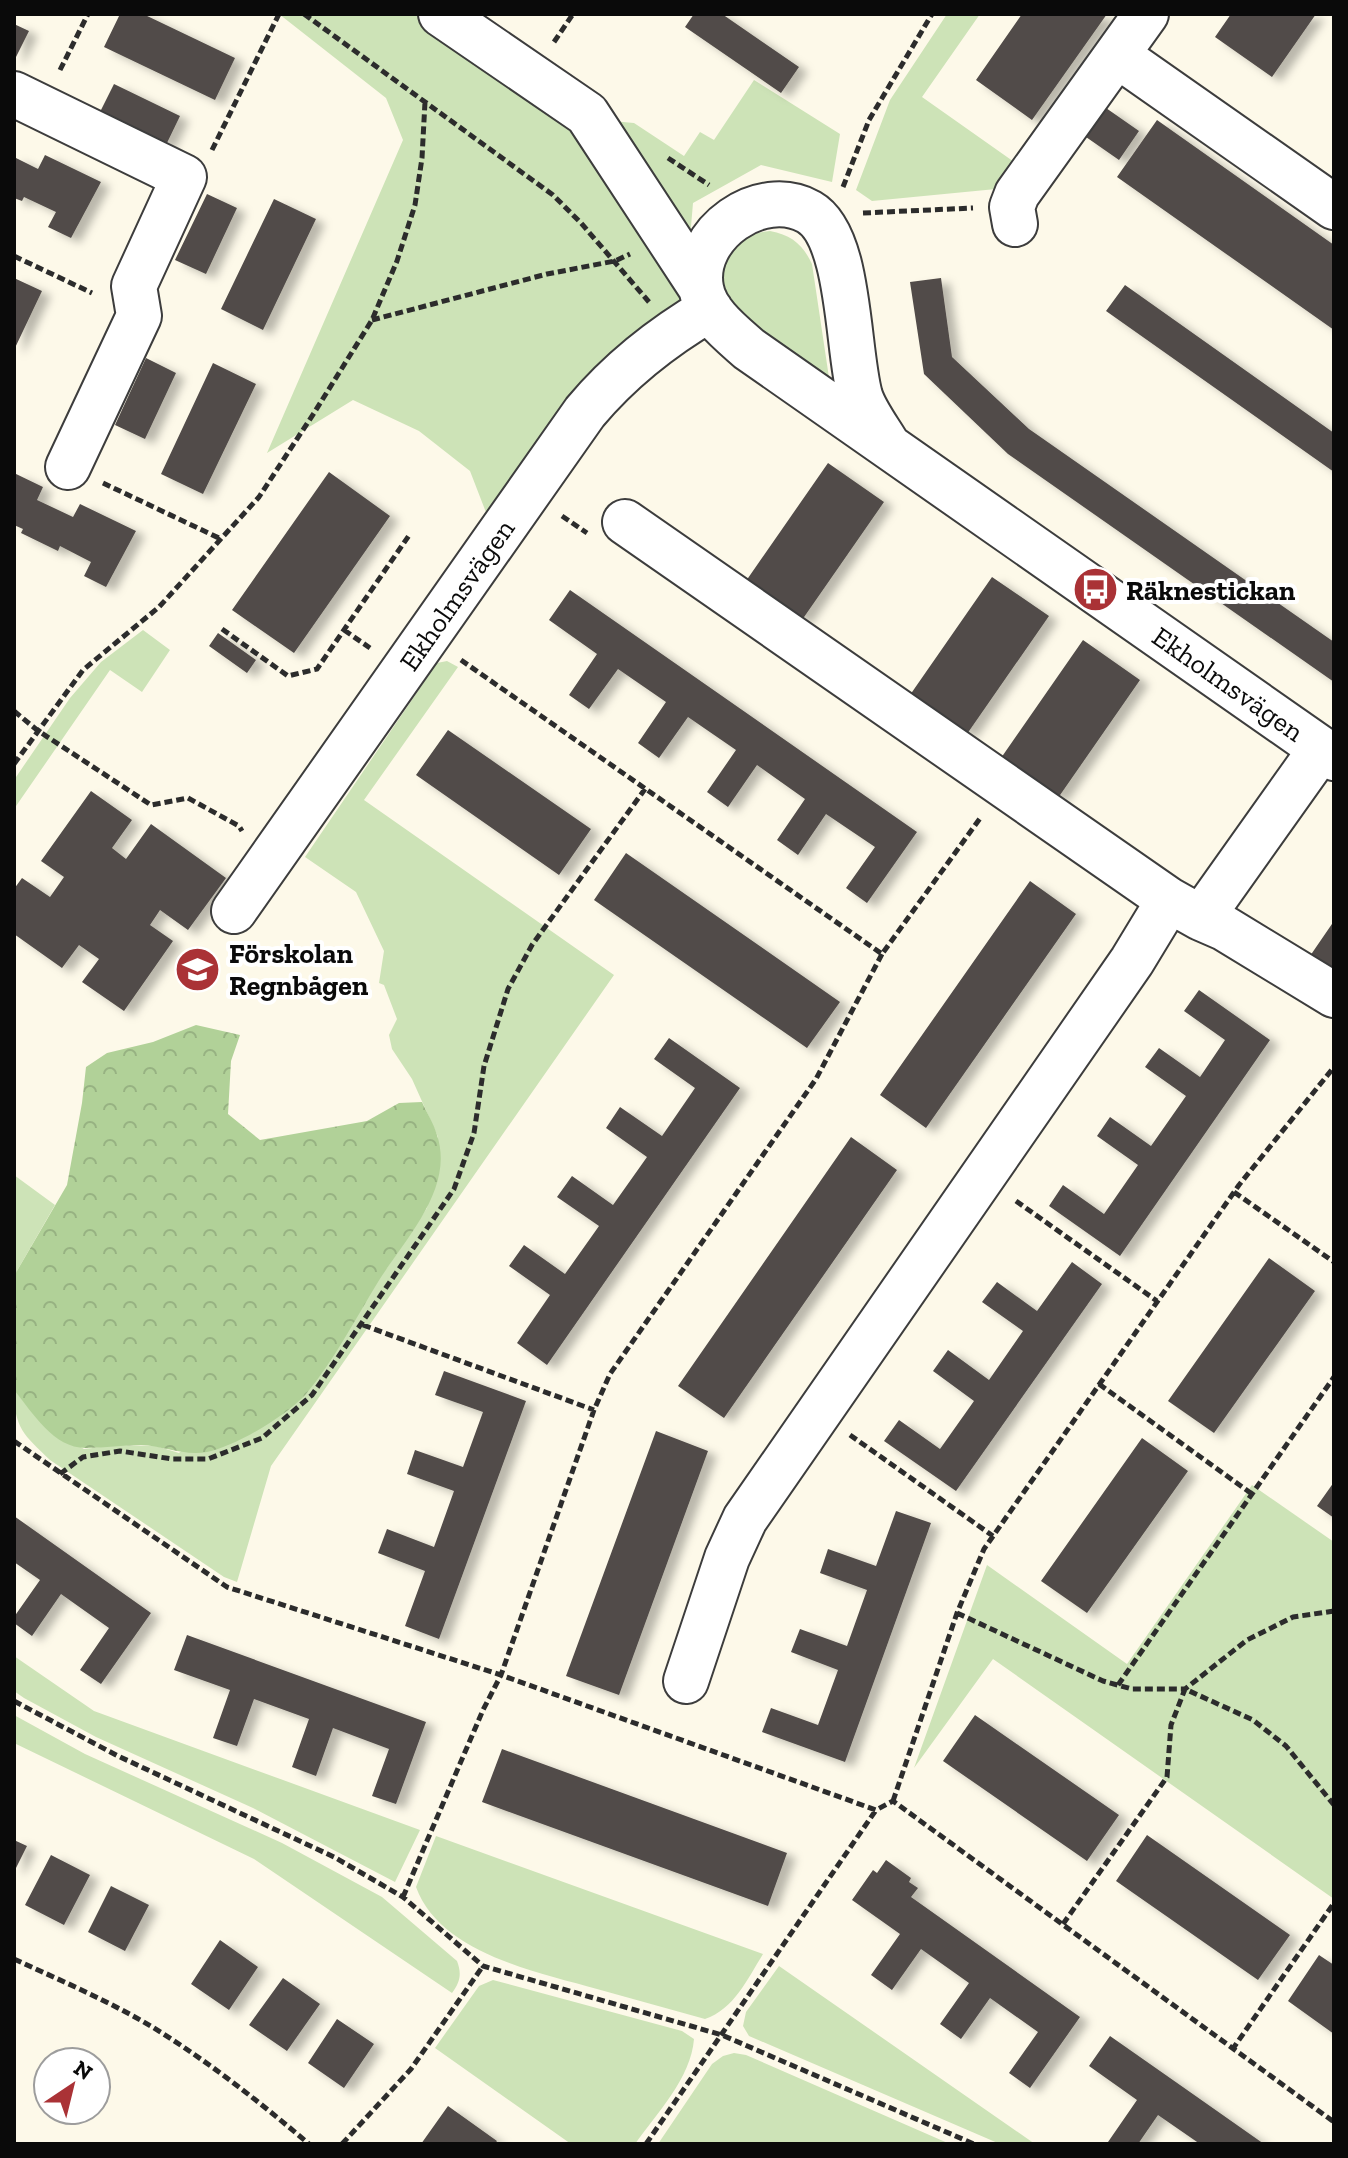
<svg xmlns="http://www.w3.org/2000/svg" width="1348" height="2158" font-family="'Zilla Slab',serif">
<defs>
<pattern id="forest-crowns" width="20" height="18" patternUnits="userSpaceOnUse" patternTransform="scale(2)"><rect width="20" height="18" fill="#b1d198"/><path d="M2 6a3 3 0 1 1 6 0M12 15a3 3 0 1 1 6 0" fill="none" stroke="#97b282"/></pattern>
<filter id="shadow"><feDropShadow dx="9" dy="5" stdDeviation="4" flood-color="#0004"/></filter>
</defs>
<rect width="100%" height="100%" fill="#fdf9e9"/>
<path fill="#cde3b7" d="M279,14H415L568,117L634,123L684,156L700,132L714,140L754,80L840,134L832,182L761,165L693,203L685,297L602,360L487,515L470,471L419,431L353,400L267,453L403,140L386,98Z
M947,14H980L922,97L1017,164L996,189L872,201L856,190L890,100Z
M770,231C792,235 803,245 812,264L831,391L757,339L719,284C728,250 732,235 770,231Z
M143,630L170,650L142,692L110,670L14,809V780L70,698L101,662Z
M447,661L458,667L364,800L614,975L271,1466L237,1582L224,1577L50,1460C24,1435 14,1428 14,1390L42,1423L84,1449L118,1445L156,1446L179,1453L387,1268L427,1208L438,1137L412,1079L392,1049L389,1035L397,1019L384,985L379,983L384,951L356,892L305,857L437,663Z
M14,1175L55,1205L14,1276Z
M1252,1485L1334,1542V1899L993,1659L914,1768L987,1565L1127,1664Z
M14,1656L94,1711L420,1830L395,1882L253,1808L96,1737L24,1698L14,1691Z
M14,1715L85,1754L282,1843L382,1897L457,1961C462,1974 460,1982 452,1993L254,1859L14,1743Z
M436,1836L763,1954C747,1980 734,2009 705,2019C669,2009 633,1999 597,1989C536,1972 440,1953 416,1887Z
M779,1966L1035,2144H1000L749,2036L743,2026L746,2012Z
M493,1980L682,2031L694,2039C691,2078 657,2113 635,2144H571L435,2048L479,1986Z
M734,2053L746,2055L950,2144H658L712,2064L723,2056Z"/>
<path fill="url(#forest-crowns)" d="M196,1025L240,1035L231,1061L228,1114L260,1140L367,1121L399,1103L422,1102C427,1113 434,1124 437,1135C455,1189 404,1240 378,1282C356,1318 333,1362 306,1394C286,1416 236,1446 207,1452C184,1456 164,1446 141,1445C123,1445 105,1448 87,1448C54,1449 33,1413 14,1390V1276L67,1185L82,1103L86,1067L107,1053L153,1042Z"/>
<path fill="#514b48" filter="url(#shadow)" d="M120,14H143L235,58L215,100L104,47Z
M694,14H722L799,67L781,93L685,27Z
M1022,14H1107L1032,120L976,80Z
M1231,14H1316L1272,77L1215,37Z
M14,24L29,31L14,61Z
M114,84L180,116L166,145L99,114Z
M1106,108L1139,131L1119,160L1086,137Z
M1157,120L1334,245V330L1117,177Z
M45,155L101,182L71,238L48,227L56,212L24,197L22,201L14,198V157L38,169Z
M207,194L237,208L206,274L175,260Z
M274,199L316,219L263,330L221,309Z
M14,278L42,291L14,350Z
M941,278L952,357L1029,429L1334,642V682L1008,454L924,374L910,282Z
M1125,285L1334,433V472L1106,311Z
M146,358L176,373L145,439L115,425Z
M213,363L256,384L203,494L161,474Z
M828,463L884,502L802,620L746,581Z
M329,472L390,516L294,653L232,610Z
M14,473L43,487L37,500L73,517L80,504L136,531L106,587L84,576L91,562L60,546L58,551L21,533L23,529L14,525Z
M992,577L1049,616L967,734L910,695Z
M570,590L917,832L867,903L846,888L875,847L826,814L798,855L777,840L805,799L757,765L728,807L707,792L736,750L688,717L659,758L638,743L666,702L618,669L589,709L569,695L597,654L549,620Z
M218,633L256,660L247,673L209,646Z
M1083,640L1140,680L1058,798L1001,758Z
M448,730L591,829L559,875L416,775Z
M91,791L132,820L112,848L126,859L151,824L226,878L188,930L160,910L150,925L173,941L124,1011L82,982L99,959L79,945L62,968L14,934V889L22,878L50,897L64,877L41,861Z
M626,853L840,1002L807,1048L594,900Z
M1030,881L1076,914L926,1128L880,1095Z
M1334,921V972L1310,956Z
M1199,990L1270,1040L1120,1256L1049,1206L1063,1185L1104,1214L1138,1165L1097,1136L1110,1117L1151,1146L1186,1096L1145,1067L1159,1048L1200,1077L1225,1040L1184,1011Z
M669,1038L740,1088L547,1365L517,1343L550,1295L509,1266L524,1245L565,1274L599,1226L557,1197L572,1176L613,1205L647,1157L606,1128L620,1107L662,1136L695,1088L654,1059Z
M851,1137L897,1170L724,1418L678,1386Z
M1269,1258L1315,1291L1214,1433L1168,1401Z
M1072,1262L1102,1284L956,1491L884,1441L899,1420L940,1449L974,1401L933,1371L948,1350L989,1380L1023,1331L982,1302L997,1282L1037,1311Z
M444,1371L526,1401L439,1639L405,1626L425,1571L378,1553L387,1529L434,1547L454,1491L407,1474L415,1450L463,1467L483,1412L435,1395Z
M656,1431L708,1451L619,1695L566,1676Z
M1142,1438L1188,1471L1087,1613L1041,1581Z
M1334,1482V1518L1317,1506Z
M896,1511L931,1523L845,1762L762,1732L771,1708L818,1725L838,1670L791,1652L800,1629L847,1646L867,1590L820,1573L828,1549L876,1566Z
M14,1516L151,1613L101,1684L80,1670L109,1628L61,1594L32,1636L14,1623V1617L40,1580L14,1562Z
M187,1635L426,1722L396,1804L372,1796L389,1749L333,1728L316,1776L292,1767L309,1719L254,1699L237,1746L213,1738L230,1690L174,1670Z
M975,1715L1119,1815L1087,1861L943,1761Z
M502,1749L787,1853L768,1906L482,1802Z
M1147,1835L1290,1935L1258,1980L1116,1881Z
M14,1840L27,1846L14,1872Z
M51,1855L90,1875L64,1925L25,1905Z
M886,1860L911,1878L909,1882L918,1888L911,1897L1080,2017L1030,2088L1009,2073L1038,2032L990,1998L961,2039L940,2024L969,1983L921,1949L892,1990L871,1975L900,1934L852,1900L873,1870L877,1873Z
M111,1886L149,1905L125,1951L88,1932Z
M220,1940L258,1967L229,2010L191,1984Z
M1319,1955L1334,1965V2034L1288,2001Z
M283,1978L320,2004L287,2051L249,2025Z
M337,2019L374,2044L344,2088L308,2063Z
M1110,2036L1180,2085L1264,2144H1200L1158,2115L1138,2144H1112L1108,2142L1137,2100L1089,2066Z
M448,2106L497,2141L495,2144H421Z"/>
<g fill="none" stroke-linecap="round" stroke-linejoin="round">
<defs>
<path id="minor" d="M441,14L587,114L701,288
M1117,55L1334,207
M14,94L184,177L134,286L139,316L68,467
M1015,224L1012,207L1017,194L1146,14
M887,444C878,429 865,412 860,396C847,350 851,236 809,212C761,185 691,234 701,288C705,313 731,333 749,349L1334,758
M625,522L1169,900L1201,918L1321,749
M234,911L585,412C621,369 662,337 710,309
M1201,918L1224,928L1334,995
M686,1681L727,1558L745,1519L1132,961L1169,900"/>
</defs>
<use href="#minor" stroke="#3d3d3d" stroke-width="48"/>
<path stroke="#2c2c2c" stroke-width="5" stroke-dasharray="8 4" stroke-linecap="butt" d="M304,14L553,195L581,223L649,302
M554,42L573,14
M60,70L88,14
M212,150L279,14
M668,158L709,185
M843,187L869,120L932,14
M863,213L973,208
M14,256L92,293
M372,320L547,274L615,261L630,254
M103,483L221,539
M562,516L587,533
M222,629L288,676L317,669L410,534
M344,630L370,648
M461,660L882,954L981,817
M14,711L37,730L151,805L188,798L239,826L242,831
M14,764L83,670L159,607L259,497L314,413L372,320L397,261L415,205L422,158L425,102
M1234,1192L1334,1262
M1016,1201L1157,1301
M363,1325L594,1410
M1099,1384L1252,1494
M850,1435L993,1536
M14,1441L227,1587L501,1675L876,1810L893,1801L1334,2122
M60,1474L83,1457L120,1451L172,1459H208L262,1438L312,1395L454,1189L474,1133L484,1066L508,989L532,945L645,789
M957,1613L1103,1681L1132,1689H1185L1247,1640L1293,1617L1334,1611
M1118,1685L1334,1377
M14,1701L118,1756L334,1857L403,1897L483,1966L722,2035L974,2144
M893,1801L957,1613L984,1549L1239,1185L1334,1067
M403,1897L483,1710L501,1675L594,1410L610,1374L816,1079L882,954
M1063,1924L1167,1777L1171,1725L1185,1689L1253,1720L1286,1746L1334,1805
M14,1959C64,1982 116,2004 162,2033C214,2066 262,2104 309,2144
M1232,2050L1334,1903
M342,2144L411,2069L483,1966
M646,2144L876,1810"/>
<use href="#minor" stroke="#fff" stroke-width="44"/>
</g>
<defs>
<symbol id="bus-disc" viewBox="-11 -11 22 22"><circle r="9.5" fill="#aa3236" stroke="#fff"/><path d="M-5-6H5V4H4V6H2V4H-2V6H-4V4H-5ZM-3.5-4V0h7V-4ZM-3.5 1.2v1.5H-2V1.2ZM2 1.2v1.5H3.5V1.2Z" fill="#fff"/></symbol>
<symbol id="school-disc" viewBox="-11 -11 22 22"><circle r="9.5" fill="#aa3236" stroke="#fff"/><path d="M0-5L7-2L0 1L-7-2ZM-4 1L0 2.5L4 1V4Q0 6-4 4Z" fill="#fff"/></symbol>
</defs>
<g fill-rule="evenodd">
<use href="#bus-disc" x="1070" y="564" width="51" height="51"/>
<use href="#school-disc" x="172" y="944" width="51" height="51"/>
</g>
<g text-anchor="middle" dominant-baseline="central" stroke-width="8" stroke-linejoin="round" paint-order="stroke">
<g font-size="28" font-weight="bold" fill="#0a0a0a" stroke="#fff" text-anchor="start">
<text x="1126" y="590">Räknestickan</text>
<text x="229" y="953">Förskolan<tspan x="229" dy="32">Regnbågen</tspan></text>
</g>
<g font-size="28" fill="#0a0a0a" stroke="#fff">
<text transform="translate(457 595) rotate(-55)">Ekholmsvägen</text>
<text transform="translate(1228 684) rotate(35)">Ekholmsvägen</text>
</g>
</g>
<rect width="1348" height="2158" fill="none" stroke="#0a0a0a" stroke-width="32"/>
<g transform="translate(72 2086) rotate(35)"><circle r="38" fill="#ffffff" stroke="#9d9d9d" stroke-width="2"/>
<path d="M0-6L14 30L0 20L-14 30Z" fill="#aa3236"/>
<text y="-12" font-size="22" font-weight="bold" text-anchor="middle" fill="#0a0a0a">N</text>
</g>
</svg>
